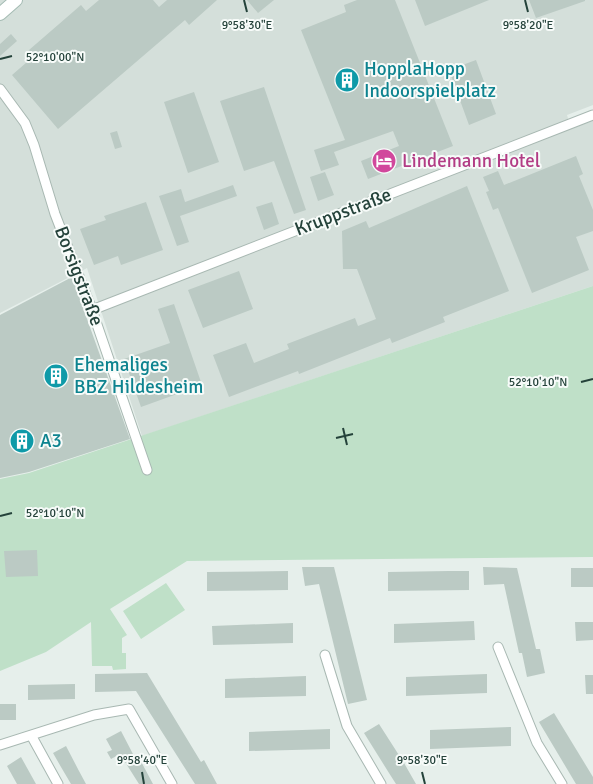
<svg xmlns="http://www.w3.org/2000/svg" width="593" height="784" font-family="Signika,sans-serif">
<rect width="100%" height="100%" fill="#e6efeb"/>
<path fill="#d4dfda" d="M0,0H593V105L567,115L571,129L593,121V286L142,436L87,268L0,313Z"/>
<path fill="#bfe0c8" d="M593,286V557L187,561L110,609L127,635L122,638V653H126V669L113,670L112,666H92L91,622L46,652L0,671V479L29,473Z
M166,583L185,610L141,639L123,611Z"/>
<path fill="#bbcac4" d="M99,0H153L159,7L167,0H217L189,25L185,20L58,129L12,75L34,56L29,50L81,5L86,11Z
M247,0H274L258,13Z
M357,0H395L453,146L368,179L361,161L399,146L393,131L334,152L339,165L321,171L314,150L345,140L301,30L346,12L344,5Z
M415,0H489L425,26Z
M529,0H585V1L536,18Z
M11,34L17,41L0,56V44Z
M476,60L496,114L469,125L449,70Z
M264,87L306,210L294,214L274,161L244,171L220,101Z
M194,92L219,162L188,173L164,102Z
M117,131L122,147L115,149L110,133Z
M576,156L583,174L579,176L593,210V231L576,237L589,270L532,293L498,208L493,210L486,192L489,191L483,177L498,171L504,185Z
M325,172L334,195L318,201L310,177Z
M233,185L237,196L180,216L189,242L177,246L159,196L181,189L185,202Z
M467,186L509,291L443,317L445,322L392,343L390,338L299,374L298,371L229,397L213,355L246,343L254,363L289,349L287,344L355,318L358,326L376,319L357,269H343L342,231L366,221L369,228Z
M146,202L163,250L121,265L118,256L94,265L80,229L106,220L104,216Z
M272,202L279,224L264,230L256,207Z
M239,271L253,309L203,328L188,290Z
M72,277L130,439L29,472L0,478V315Z
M174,304L202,385L141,407L124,359L170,343L158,309Z
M37,550L38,576L6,577L4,551Z
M302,567H334L367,700L348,704L319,584L305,586Z
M483,567L517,568L536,649H540L545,673L527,677L522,653H519L504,584L484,585Z
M571,568H593V587H571Z
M288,571V590L207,591V572Z
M449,571H469V590L388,591V572Z
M474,621L475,640L394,643V624Z
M575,622H593V640L576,641Z
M293,623V643L213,645L212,626Z
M147,673L201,762L204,760L217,784H195L136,691L95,692V674Z
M487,674V693L406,696V677Z
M585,675H593V694H586Z
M306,676V696L225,698V679Z
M75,684V699L28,700V685Z
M0,704H16V720H0Z
M554,713L593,777V784H576L539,722Z
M379,724L404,763L416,784H396L389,773L364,733Z
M511,727V746L430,749V730Z
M330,729V749L249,751V732Z
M121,731L134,756L137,754L153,784H139L120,754L111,759L107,752L112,750L106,739Z
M66,746L79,771L86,784H71L61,767L53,753Z
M21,757L36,784H17L7,766Z"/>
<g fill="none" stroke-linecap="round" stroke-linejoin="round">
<defs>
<path id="street" d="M0,89L25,123L34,145L55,214L92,310L147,470
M92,310L593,115
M498,647L537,743L562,784
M325,655L347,726L381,784
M31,735L58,784
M0,745L94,715L129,709L172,784"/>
<path id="secondary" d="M0,14L16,0"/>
</defs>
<use href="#street" stroke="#a8b8b2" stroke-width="11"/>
<use href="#secondary" stroke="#a4bbb3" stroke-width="14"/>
<use href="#street" stroke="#fff" stroke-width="9"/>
<use href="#secondary" stroke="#fff" stroke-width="12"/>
</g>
<path fill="none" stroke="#24423a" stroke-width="2" d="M244,0L247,12M525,0L528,12M0,59L12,56M581,382L593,379M343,428L347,445M336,438L353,434M0,516L12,513M142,772L144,784M422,772L425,784"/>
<defs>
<symbol id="building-disc" viewBox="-11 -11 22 22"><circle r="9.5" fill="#0f9aa8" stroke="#f7fbf9"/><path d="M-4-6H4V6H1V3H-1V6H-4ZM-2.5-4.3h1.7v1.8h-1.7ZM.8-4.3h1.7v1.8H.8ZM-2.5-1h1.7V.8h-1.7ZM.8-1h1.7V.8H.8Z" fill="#fff"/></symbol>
<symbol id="hotel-disc" viewBox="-11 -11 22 22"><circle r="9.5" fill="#d1479c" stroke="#f7fbf9"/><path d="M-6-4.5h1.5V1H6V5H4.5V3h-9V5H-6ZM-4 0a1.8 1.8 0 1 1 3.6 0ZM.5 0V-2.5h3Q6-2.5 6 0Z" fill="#fff"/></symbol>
</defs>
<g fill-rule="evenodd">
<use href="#building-disc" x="333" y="66" width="28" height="28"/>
<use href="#hotel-disc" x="370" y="147" width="28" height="28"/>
<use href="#building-disc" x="42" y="362" width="28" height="28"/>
<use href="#building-disc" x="8" y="427" width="28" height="28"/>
</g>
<g text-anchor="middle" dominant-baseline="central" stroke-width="4" stroke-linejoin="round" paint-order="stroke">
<g font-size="19" fill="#0d838f" stroke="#f7fbf9" text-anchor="start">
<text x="364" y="69">HopplaHopp<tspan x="364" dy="22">Indoorspielplatz</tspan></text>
<text x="74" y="365">Ehemaliges<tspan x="74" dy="22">BBZ Hildesheim</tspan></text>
<text x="40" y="441">A3</text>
</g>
<g font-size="19" fill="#b23c85" stroke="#f7fbf9" text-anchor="start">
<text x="402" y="161">Lindemann Hotel</text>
</g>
<g font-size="19" fill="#24423a" stroke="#f7fbf9">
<text transform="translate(343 212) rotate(-21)">Kruppstraße</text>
<text transform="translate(79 276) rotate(69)">Borsigstraße</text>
</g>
</g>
<g font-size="12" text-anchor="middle" fill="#24423a" stroke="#f7fbf9" stroke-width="4" stroke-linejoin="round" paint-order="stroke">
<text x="247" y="29">9°58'30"E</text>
<text x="528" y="29">9°58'20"E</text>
<text x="55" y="61">52°10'00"N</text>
<text x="538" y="386">52°10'10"N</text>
<text x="55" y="517">52°10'10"N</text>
<text x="142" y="764">9°58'40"E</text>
<text x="422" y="764">9°58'30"E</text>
</g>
</svg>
